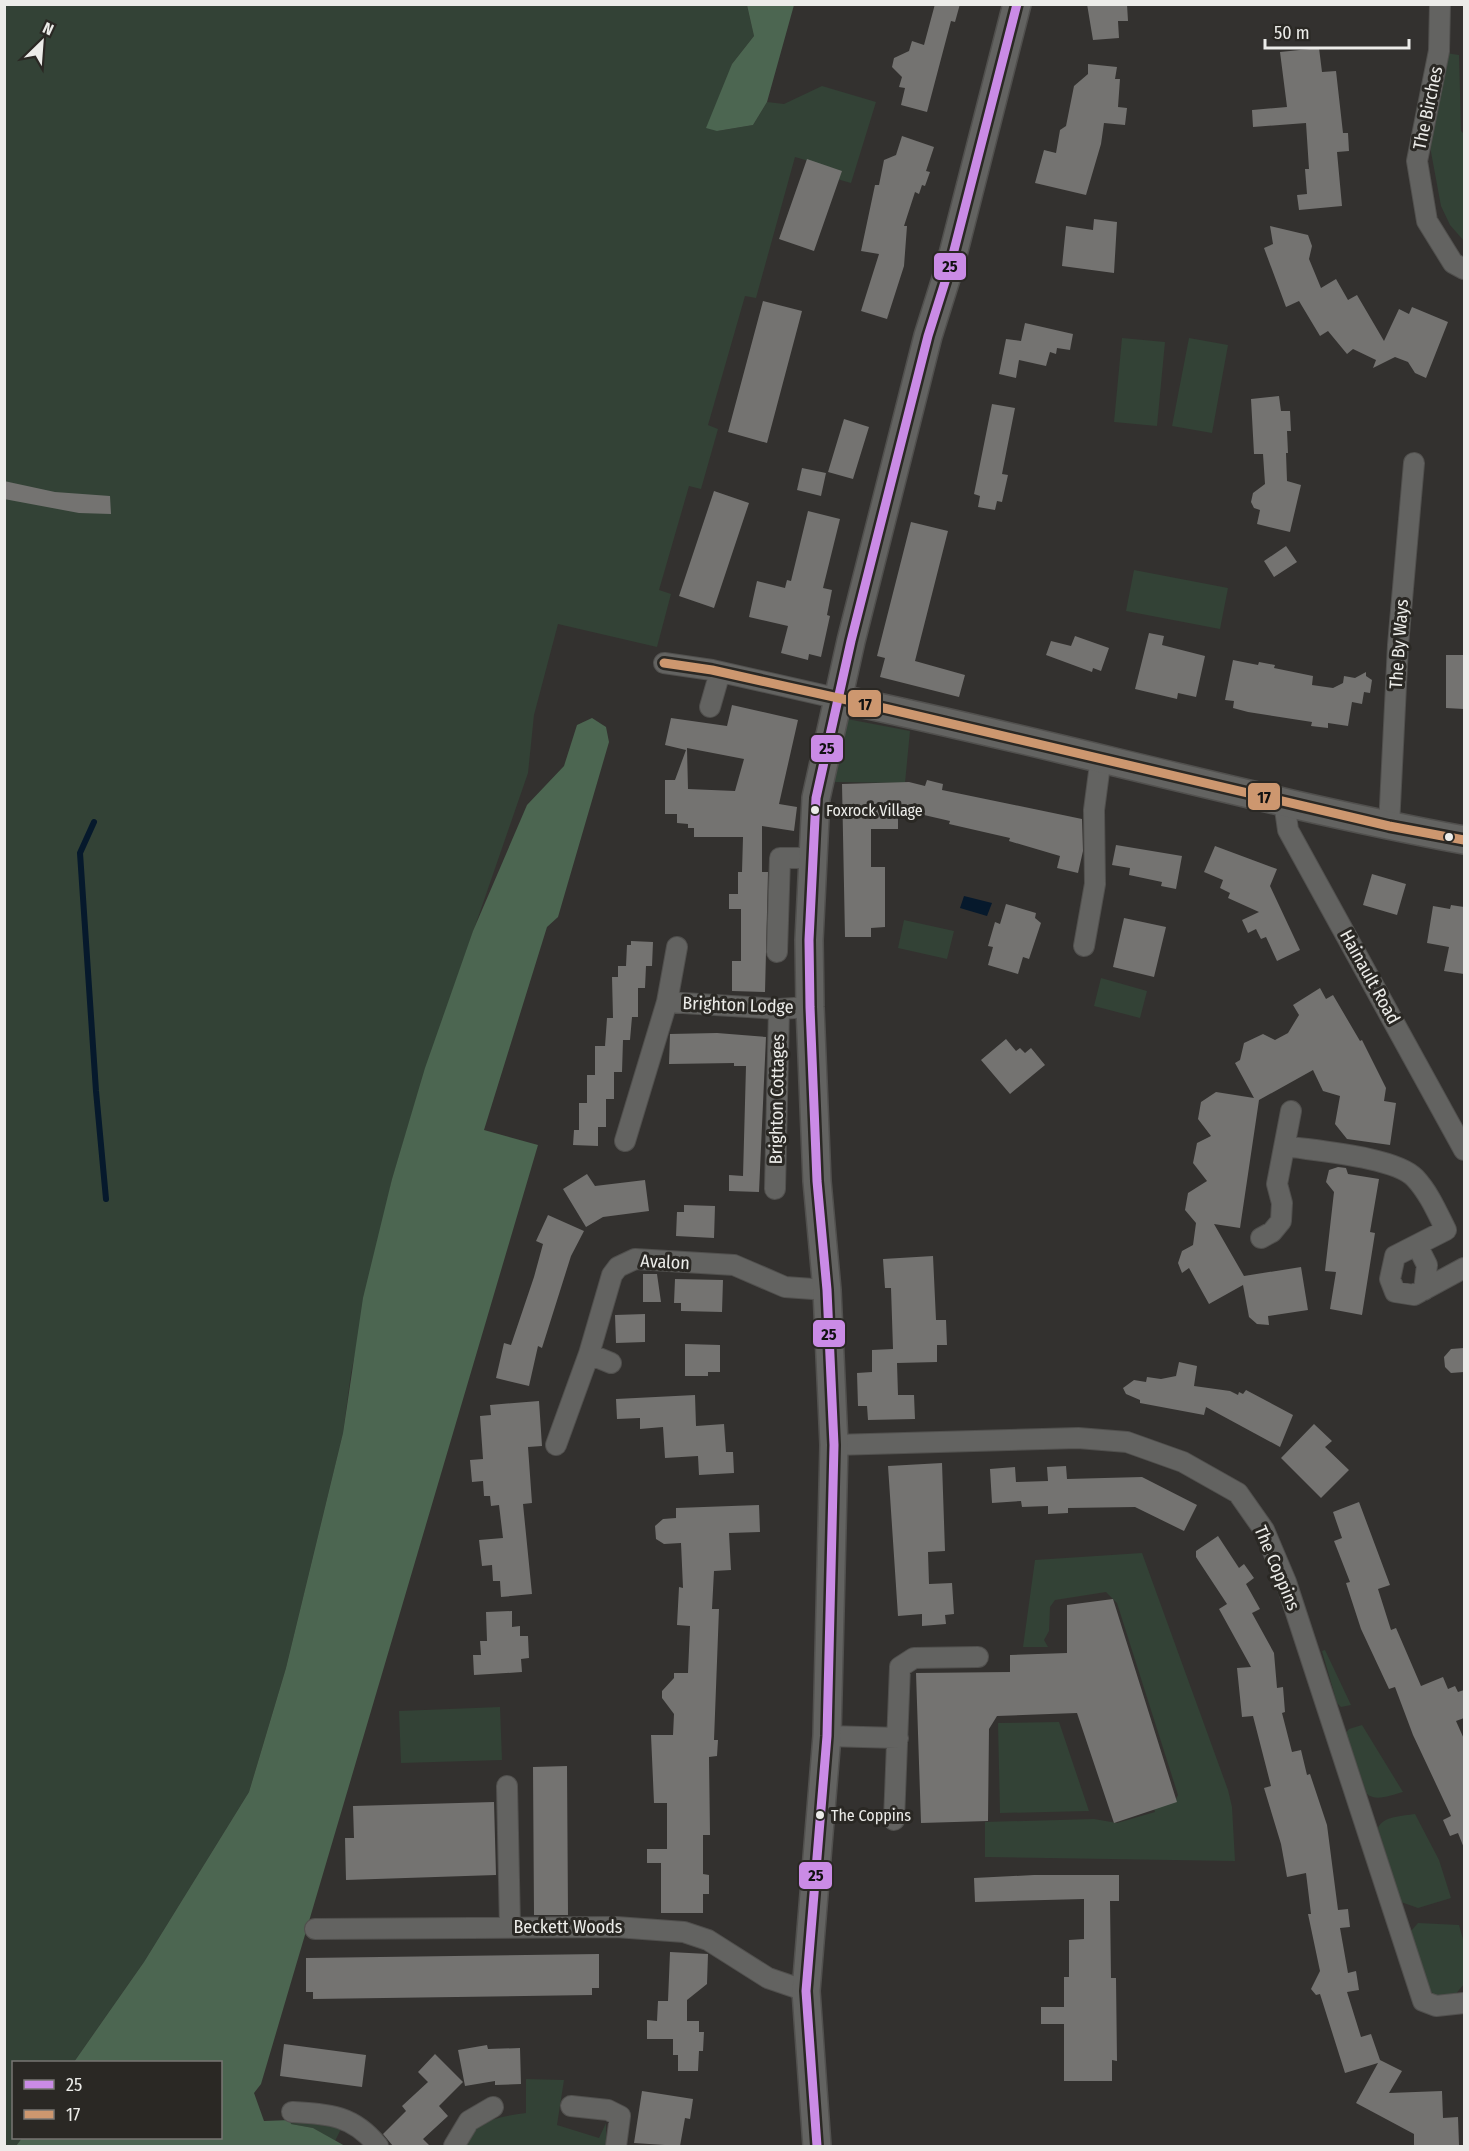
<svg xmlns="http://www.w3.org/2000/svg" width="1469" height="2151" font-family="'Fira Sans Condensed',sans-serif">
<rect width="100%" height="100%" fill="#33312f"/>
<path fill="#334236" d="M5,5H747L754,36L732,64L717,131L753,125L767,102L784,104L822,86L876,102L851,183L837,179L839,170L795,157L756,298L745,296L708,425L718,429L701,489L689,486L659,590L671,594L657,647L558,624L534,715L528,773L426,1068L392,1179L351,1373L343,1433L286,1668L249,1792L144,1962L74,2062H14V2138H22L16,2146H5Z
M1446,53L1459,55L1461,131L1464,134V241L1450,225L1441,206L1426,125Z
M1122,338L1165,342L1157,426L1114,422Z
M1189,338L1228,345L1212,433L1172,426Z
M1134,570L1228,588L1220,629L1126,611Z
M847,719L910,731L905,783L834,782Z
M904,920L954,931L947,959L898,948Z
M1101,978L1147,991L1140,1018L1094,1006Z
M1142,1553L1228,1790L1232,1807L1235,1861L985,1857V1822L1094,1819L1117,1823L1155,1812L1154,1808L1175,1801L1178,1795L1117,1603L1106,1592L1055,1600L1050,1607L1049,1631L1044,1640L1048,1647H1023L1035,1560Z
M1325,1650L1351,1705L1341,1707L1337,1703L1322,1651Z
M500,1707L502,1760L401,1763L399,1711Z
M1059,1722L1089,1811L1000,1813L998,1723Z
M1362,1725L1403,1792C1391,1795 1376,1802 1367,1794L1346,1733L1349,1729Z
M1415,1814L1439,1860L1451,1898L1418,1908L1401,1902L1378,1828C1383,1816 1403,1816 1415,1814Z
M1418,1923L1459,1925L1464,1943V1984L1454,1996L1436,1997L1429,1989L1411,1931Z
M526,2079L564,2080L557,2125L599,2138L606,2123V2146H461C475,2120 498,2117 526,2113Z
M290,2120L326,2121L341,2129L335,2141L313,2128L291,2124Z"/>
<path fill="#4c6651" d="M747,5H794L767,102L753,125L717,131L706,128L732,64L754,36Z
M592,718L606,727L609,742L558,917L547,927L484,1130L538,1145L261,2084L254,2093L264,2121L290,2120L291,2124L313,2128L345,2146H16L22,2138H220V2062H74L144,1962L249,1792L286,1668L343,1433L363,1298L392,1179L425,1068L473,931L527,805L564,766L577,725Z"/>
<path fill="#06192c" d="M964,896L992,903L987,916L960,908Z"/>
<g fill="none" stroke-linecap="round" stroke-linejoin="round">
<path stroke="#06192c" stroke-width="6" d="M94,822L80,853L96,1091L106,1199"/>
</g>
<path fill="#747371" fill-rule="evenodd" d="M935,4H960L955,22L951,21L927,112L901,105L905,88L899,87L902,77L892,67L894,58L909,51L912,41L924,45Z
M1087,4H1127L1128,21H1118L1119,38L1093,40Z
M1319,48L1322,72L1336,71L1343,133H1348L1349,151L1337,152L1342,206L1299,210L1297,195L1307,194L1305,169H1309L1306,123L1253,127L1252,110L1287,107L1280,52Z
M1088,64L1117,67L1115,79H1120L1118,107L1127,108L1125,125L1104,123L1101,144L1086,195L1035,183L1044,150L1056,153L1060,130L1066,126L1074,86L1088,74Z
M902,136L934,147L926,171L930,172L925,186L922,185L919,194L915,192L904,226H907L904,266L887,319L861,311L879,254L861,251L875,185H879L884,160L896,155Z
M807,159L842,171L814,251L779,239Z
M1094,219L1117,222L1114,273L1062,266L1066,226L1093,230Z
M1270,226L1308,235L1312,246L1309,259L1321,288L1336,279L1348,300L1357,295L1384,341L1399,309L1409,314L1412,307L1448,322L1426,378L1415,373L1408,362L1395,357L1373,368L1376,360L1353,349L1347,354L1328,331L1320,336L1299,301L1286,307L1264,248L1273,244Z
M763,301L802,311L767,443L728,432Z
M1025,323L1073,334L1070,350L1057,348L1056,354L1050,352L1046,366L1019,360L1016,378L999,374L1006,339L1021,341Z
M1279,396L1281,411H1290L1291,431H1287L1288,453H1286L1287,481L1301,485L1290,532L1257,524L1260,510L1254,508L1251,502L1253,493L1265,484L1263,454H1254L1251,399Z
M992,404L1015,408L1002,474L1008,475L1002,502L997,501L995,510L978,507L980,496L974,494Z
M844,419L869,427L853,479L828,472Z
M802,468L826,473L821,496L797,490Z
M4,481L55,492L110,496L111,514L79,513L4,499Z
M714,491L749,503L714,608L679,596Z
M808,511L840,519L823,588L832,590L827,615L830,616L821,657L809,654L808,660L781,653L788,626L749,617L757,581L785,588L787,580L791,581Z
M911,522L948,531L915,661L965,675L959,697L880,677L885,658L877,656Z
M1286,546L1297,562L1274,577L1264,561Z
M1149,633L1164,636L1162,645L1205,656L1196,697L1178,693L1177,699L1135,689Z
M1075,636L1109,648L1101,671L1093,668L1092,672L1046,655L1051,641L1071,646Z
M1446,655H1464V709L1446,708Z
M1233,660L1258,665L1259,662L1275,665L1274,668L1313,676L1312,685L1333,688L1343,683L1344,676L1355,678L1366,672V676L1372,680L1370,693L1364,692L1362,704L1352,702L1348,726L1328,723V728L1311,726L1312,722L1248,712L1233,708L1234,701L1225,700Z
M732,705L798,720L779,804L797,807L794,831L762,826V872H768L765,992L732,991V961H741V909H729V894H738V872H742L743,837H694V828H688V824L677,823V814H665V780H675L686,750L665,745L671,718L727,726ZM687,748L744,759L735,791L688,789Z
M927,780L943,784L942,790L1082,819L1083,851L1078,873L1057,868L1060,856L1009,841L1010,838L949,824L950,821L898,809V829H871V867H885V927L871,928V937H845L842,784L909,782L925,786Z
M1116,845L1182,856L1176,889L1161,886L1162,882L1129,875L1130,868L1112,865Z
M1215,846L1277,869L1270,886L1300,950L1277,961L1266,937L1261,939L1256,929L1248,933L1242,920L1259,912L1228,898L1230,893L1220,888L1223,880L1204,872Z
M1372,874L1406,884L1397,915L1363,905Z
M1006,904L1036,913L1035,918L1041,923L1029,959L1023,957L1018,974L988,965L993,947L988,946L995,922L1000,924Z
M1451,905L1464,907V974L1444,971L1449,947L1427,943L1433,906L1450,909Z
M1124,918L1166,927L1154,977L1113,967Z
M631,941L653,942L652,966H646L645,988H638V1017H632L630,1040H623L622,1072H614V1099H606V1127H598V1146L573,1145L574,1130H579V1103H587V1075H595V1046H605L607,1018H613L612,977H618V966H626L627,945H631Z
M1320,988L1326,999L1333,995L1360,1041L1362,1040L1386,1088L1384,1101L1396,1103L1390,1145L1347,1139L1335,1124L1340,1096L1323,1091L1313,1070L1259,1100L1240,1228L1214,1224L1244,1276L1301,1267L1308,1310L1268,1316L1269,1325L1257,1324L1249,1317L1243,1285L1209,1304L1189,1268L1182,1273L1178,1263L1182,1251L1193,1245L1196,1223L1185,1210L1188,1193L1207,1181L1193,1163L1197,1143L1211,1136L1198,1119L1201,1102L1216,1092L1254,1098L1235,1063L1240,1060L1244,1043L1263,1034L1275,1040L1288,1033L1299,1015L1293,1005Z
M717,1033L766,1037L759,1192L729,1191V1175L743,1176L746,1066H734V1063L669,1064L670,1034Z
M1006,1039L1016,1051L1020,1048L1025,1053L1031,1048L1045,1065L1010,1094L981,1060Z
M1338,1167L1346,1168L1348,1174L1379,1179L1370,1232L1375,1233L1362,1315L1330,1309L1336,1272L1325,1271L1334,1192L1326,1182L1329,1170Z
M587,1174L595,1186L645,1180L649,1211L603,1217L586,1227L563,1189Z
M684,1205L715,1206L714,1238L676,1236L677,1212H684Z
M548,1215L584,1231L571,1256L542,1348L538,1346L529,1386L496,1378L504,1343L511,1345L534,1277L543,1244L536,1241Z
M933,1256L936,1320H946L947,1345H937V1362L897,1363L898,1395H914L915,1419L868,1420L867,1406H858L857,1373L872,1372V1350L893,1349L891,1288H885L883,1259Z
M643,1274H657L661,1302H643Z
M675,1279L723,1280L722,1312L681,1311V1303H674Z
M645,1314V1342L616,1343L615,1315Z
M685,1344L720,1345V1372H708V1376H685Z
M1464,1348V1372L1451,1373L1445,1367L1444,1357L1451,1349Z
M1179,1362L1197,1366L1194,1386L1230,1391L1238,1395L1239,1392L1243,1394L1246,1390L1293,1415L1280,1447L1206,1407L1204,1415L1140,1403V1400L1126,1394L1123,1388L1134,1380L1146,1382L1147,1377L1161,1379L1176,1376Z
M695,1395L696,1426L724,1424L726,1452H733L734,1473L699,1475L698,1456L665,1458L663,1427L640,1429V1418L617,1419L616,1399Z
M539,1401L542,1446L528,1447L532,1503L523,1504L532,1594L501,1597L500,1581H493L492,1565L482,1566L479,1540L503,1538L499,1505L491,1506L490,1496H484L483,1481L472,1482L470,1460L483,1459L480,1416L491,1415L490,1405Z
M1314,1424L1332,1441L1325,1447L1349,1470L1321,1498L1281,1458Z
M942,1463L945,1551L928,1552L929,1584L952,1583L954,1614L945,1615L946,1624L922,1626V1614L898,1616L888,1466Z
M1066,1466L1067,1479L1142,1477L1197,1505L1184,1531L1135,1507L1068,1508V1513L1048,1514V1506L1022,1507L1021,1501L992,1503L990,1469L1015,1467L1016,1482L1048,1481L1047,1467Z
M1359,1502L1390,1585L1378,1589L1391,1630L1396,1628L1421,1686L1443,1677L1448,1689L1455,1686L1458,1692L1464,1690V1718L1456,1721L1464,1739V1848L1458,1833L1450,1836L1443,1820L1451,1816L1413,1735L1395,1687L1389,1689L1361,1629L1346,1583L1350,1582L1334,1541L1342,1538L1333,1512Z
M759,1505L760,1532L729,1533L731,1570L714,1571L712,1609H719L714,1740H718L717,1756L709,1757L710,1835H703V1874L709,1875V1894H703V1913H661V1863H647V1849H667V1803H654L651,1735H673L674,1714L662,1698V1691L674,1678V1673H688L690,1626L677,1625L679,1587L683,1588L681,1543L664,1544L656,1539L655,1526L663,1519L676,1518V1508Z
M1218,1536L1239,1568L1244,1564L1254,1578L1246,1584L1260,1609L1252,1613L1274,1653L1277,1688L1283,1687L1285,1712L1282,1713L1292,1752L1301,1750L1307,1775L1310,1774L1327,1825L1338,1910L1348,1909L1350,1927L1340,1928L1348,1973L1356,1971L1359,1990L1347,1992L1361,2037L1371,2034L1380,2060L1402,2071L1389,2093L1442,2091L1443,2118L1458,2117L1459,2145L1414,2146V2134L1356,2103L1378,2063L1345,2073L1320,1994L1316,1995L1311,1989L1320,1971L1308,1914H1311L1306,1873L1287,1877L1281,1844L1264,1788L1271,1786L1253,1716L1242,1717L1237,1668L1251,1667L1219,1609L1227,1604L1196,1557V1551Z
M1113,1599L1177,1802L1114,1823L1077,1713L997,1716L989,1729L988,1821L921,1823L916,1673L1010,1672V1655L1067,1653V1605Z
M512,1611V1627L520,1626V1636H528L529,1658L521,1659L522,1672L474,1675L473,1655H481L480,1641H487L486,1612Z
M567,1766L568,1915H534L533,1767Z
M494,1802L496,1875L346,1880L345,1838H354L353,1806Z
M1034,1875H1119V1901H1110L1111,1978H1116L1117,2061L1112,2060V2081H1064V2024H1041V2007H1064V1977H1069V1940L1084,1939V1899L975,1902L974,1878Z
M670,1952L708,1954L707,1984L687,2000V2021H699V2032H704L703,2051H699L698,2071H678V2055H673V2039H647V2020L657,2021L658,2001H668Z
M599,1954V1988H592V1995L313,1999V1992H306V1958Z
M284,2044L366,2055L362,2087L280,2076Z
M487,2045L488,2049L520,2048L521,2084L495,2085V2081L465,2086L458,2050Z
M435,2054L463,2082L439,2106L448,2116L423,2139L430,2146H393L383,2134L406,2111L402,2106L428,2082L418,2072Z
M642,2091L693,2099L690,2119L685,2118L680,2146L634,2143Z"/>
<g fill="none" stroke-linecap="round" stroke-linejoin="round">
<defs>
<path id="street" d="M1440,4L1439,51L1417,161L1427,221L1453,263L1464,269
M664,663L712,670L840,699
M710,707L720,672
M1284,802L1288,830L1464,1150
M1389,826L1398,645L1414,463
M1084,946L1095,884L1094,810L1101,757
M777,952L780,858H812
M667,1002L779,1009L810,1007
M625,1141L667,1002L677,947
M1285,1146C1316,1151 1396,1157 1415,1178C1429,1193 1437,1212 1446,1230L1395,1256L1390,1279L1395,1292L1414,1295L1464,1268
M775,1189L779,1009
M1261,1238L1272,1232L1281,1221L1282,1203L1277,1184L1291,1111
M1417,1245L1427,1265L1424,1290
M589,1354L611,1363
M556,1445L589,1354L612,1275L618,1267L635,1259L734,1265L785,1287L827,1290
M834,1445L1078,1438L1127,1442L1183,1462L1238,1493L1264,1530L1286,1582L1423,2001L1436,2006L1464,2003
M827,1736L898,1738
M507,1786L510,1927
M894,1820L900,1667L914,1658L978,1657
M315,1929L616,1927L684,1932L708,1940L768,1978L806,1991
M571,2106L608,2110L620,2116L616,2146
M292,2112C329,2114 353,2115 378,2146
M454,2146L469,2121L493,2107"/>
<path id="secondary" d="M840,699C1049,742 1255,801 1464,840
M817,2146L806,1991L827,1736L834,1445L827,1290L817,1181L810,1007L809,940L816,798L851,641L928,336L950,266L1017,4"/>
</defs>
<use href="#street" stroke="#51504e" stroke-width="22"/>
<use href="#secondary" stroke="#51504e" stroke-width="30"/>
<use href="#street" stroke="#636361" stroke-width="20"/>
<use href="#secondary" stroke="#636361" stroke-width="27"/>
<defs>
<path id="bus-1" d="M817,2146L806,1991L827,1736L834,1445L827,1290L817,1181L810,1007L809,940L816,798L851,641L928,336L950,266L1017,4"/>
<path id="bus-2" d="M664,663L712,670L888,709L1389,826L1464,840"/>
</defs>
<use href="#bus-1" stroke="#2a2824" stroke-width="14"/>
<use href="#bus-2" stroke="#2a2824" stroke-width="14"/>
<use href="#bus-1" stroke="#ca8be6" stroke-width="9"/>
<use href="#bus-2" stroke="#cd976f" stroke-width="9"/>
</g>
<g fill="#ecece9" stroke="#2a2824" stroke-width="2">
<circle cx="815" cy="810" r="5"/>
<circle cx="1449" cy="837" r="5"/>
<circle cx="820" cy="1815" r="5"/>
</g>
<g text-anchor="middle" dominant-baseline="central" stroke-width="6" stroke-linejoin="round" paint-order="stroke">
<g font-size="16" fill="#ecece9" stroke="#2a2824" text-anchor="start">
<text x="826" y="810">Foxrock Village</text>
<text x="831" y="1815">The Coppins</text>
</g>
<g font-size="18" fill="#ecece9" stroke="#2a2824">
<text transform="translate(1428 108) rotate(-78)">The Birches</text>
<text transform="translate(1399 644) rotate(-86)">The By Ways</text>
<text transform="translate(1370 977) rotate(61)">Hainault Road</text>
<text transform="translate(738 1005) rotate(2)">Brighton Lodge</text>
<text transform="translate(777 1099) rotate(-89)">Brighton Cottages</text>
<text transform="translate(665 1262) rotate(3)">Avalon</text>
<text transform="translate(1277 1568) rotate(67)">The Coppins</text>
<text x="568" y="1927">Beckett Woods</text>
</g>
</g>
<g stroke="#2a2824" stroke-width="2">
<rect x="933" y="252" width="34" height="29" rx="6" fill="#ca8be6"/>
<rect x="847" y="689" width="35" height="29" rx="6" fill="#cd976f"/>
<rect x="810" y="734" width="34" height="29" rx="6" fill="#ca8be6"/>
<rect x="1247" y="782" width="34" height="29" rx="6" fill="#cd976f"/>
<rect x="812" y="1319" width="34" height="29" rx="6" fill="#ca8be6"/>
<rect x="798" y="1861" width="35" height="29" rx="6" fill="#ca8be6"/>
</g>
<g font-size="16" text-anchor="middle" font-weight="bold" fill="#111">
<text x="950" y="272">25</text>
<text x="865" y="710">17</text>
<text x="827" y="754">25</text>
<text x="1264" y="803">17</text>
<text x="829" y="1340">25</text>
<text x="816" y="1881">25</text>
</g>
<rect width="1469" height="2151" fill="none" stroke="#ecece9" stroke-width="12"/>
<rect x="12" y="2061" width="210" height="78" fill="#2a2824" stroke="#787673" stroke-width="1.5"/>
<rect x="24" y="2080" width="30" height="9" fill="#ca8be6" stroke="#787673" stroke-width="1.5"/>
<text x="66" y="2091" font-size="18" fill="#ecece9">25</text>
<rect x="24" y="2110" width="30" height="9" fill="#cd976f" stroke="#787673" stroke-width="1.5"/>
<text x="66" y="2121" font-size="18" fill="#ecece9">17</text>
<g transform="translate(42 42) rotate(25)" stroke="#2a2824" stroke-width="4.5" paint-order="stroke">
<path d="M0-4.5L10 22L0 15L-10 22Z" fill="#ecece9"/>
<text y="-9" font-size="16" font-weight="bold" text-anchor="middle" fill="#ecece9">N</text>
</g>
<path d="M1265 39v9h144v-9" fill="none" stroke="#ecece9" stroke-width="3"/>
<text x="1274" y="39" font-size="18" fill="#ecece9" stroke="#2a2824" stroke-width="4.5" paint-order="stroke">50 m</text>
</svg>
